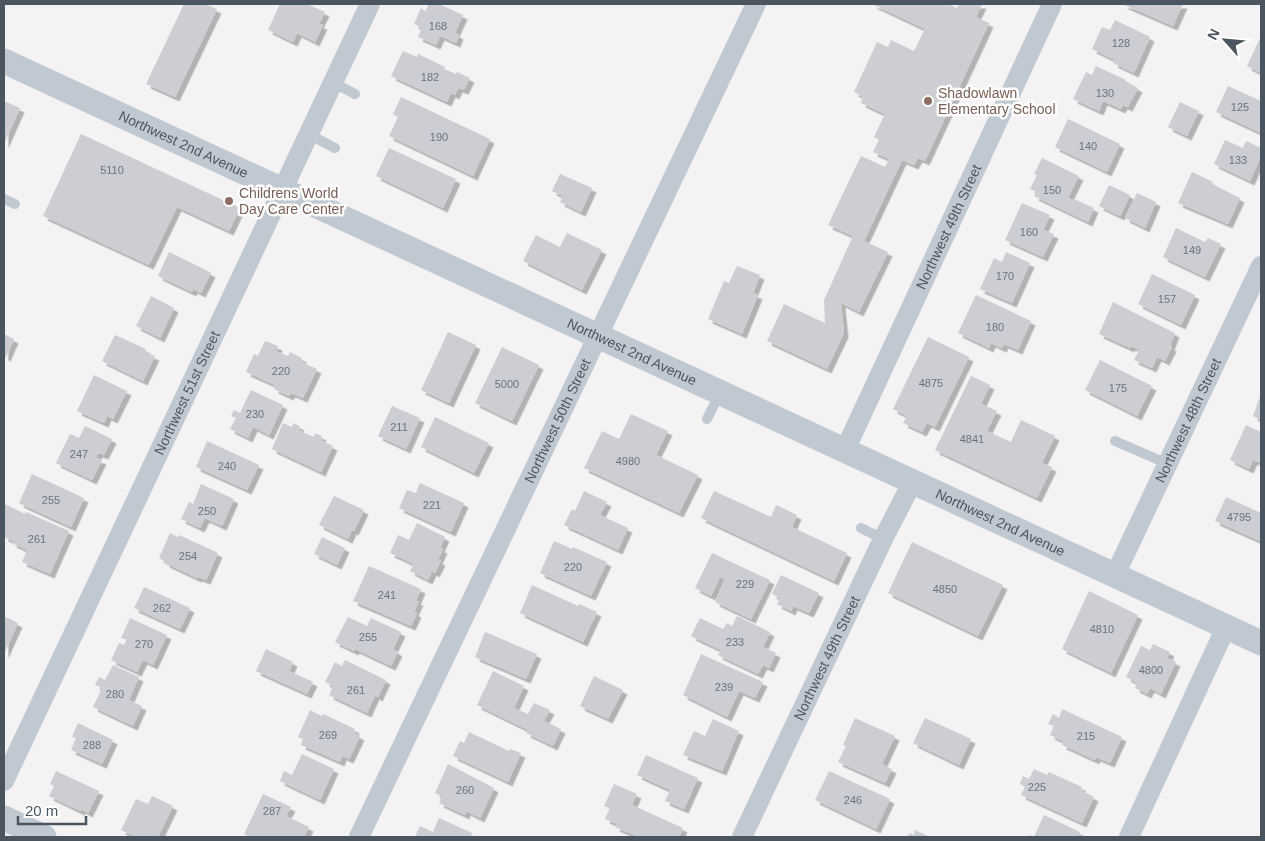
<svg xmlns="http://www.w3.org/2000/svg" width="1265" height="841" font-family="Arial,sans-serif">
<defs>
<filter id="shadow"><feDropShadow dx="4.5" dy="4.5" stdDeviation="0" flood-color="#0004"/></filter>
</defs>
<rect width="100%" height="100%" fill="#f4f2f2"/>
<path fill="#ccced4" filter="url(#shadow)" d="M184,4H205L217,9L175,97L146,84Z
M280,4H307L325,12L319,24L323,25L315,42L297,33L293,42L268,30Z
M429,4H439L463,15L455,33L459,35L456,43L440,36L436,45L418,37L422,28L414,24L421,8L425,11Z
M872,4H948L957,8L959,4H982L976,17L989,23L925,161L918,158L914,165L902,160L864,241L888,252L859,312L841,303L844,333L827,369L767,341L784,304L825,323L824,300L853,236L828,225L861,156L885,167L889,159L873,152L879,140L874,137L885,114L861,103L863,97L854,92L877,42L888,47L891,40L914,51L925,29Z
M1122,4H1183L1173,26Z
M1115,20L1150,37L1134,73L1113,63L1115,60L1092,49L1102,27L1110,30Z
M1261,36V73L1247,66Z
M403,51L417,57L418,54L445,67L444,69L456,74L457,72L470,78L464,90L458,88L455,95L451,93L447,102L391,76Z
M1096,66L1126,80L1125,81L1138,88L1128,107L1123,105L1121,109L1103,101L1099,111L1073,99L1086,72L1092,75Z
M1228,86L1261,101V133L1216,112Z
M401,97L490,139L473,176L389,136L398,117L393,114Z
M4,101L20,108L4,144Z
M1180,102L1199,111L1187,136L1168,127Z
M1068,119L1120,144L1107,172L1055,147Z
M81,134L240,208L229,231L177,207L149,265L43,216Z
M1225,140L1243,148L1246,141L1261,148V156L1250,181L1214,164Z
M389,148L456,179L443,208L376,176Z
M1042,158L1079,176L1068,198L1073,200L1074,199L1094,208L1088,222L1034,196L1037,192L1030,189L1037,175L1034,174Z
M1192,172L1213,182L1212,184L1240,198L1228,224L1178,203Z
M560,174L592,188L581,212L560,202L563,196L552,191Z
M1109,185L1130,195L1120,216L1099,206Z
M1137,193L1156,202L1145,228L1125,218Z
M1022,203L1050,215L1043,230L1054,234L1043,257L1005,240Z
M1176,228L1205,242L1208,238L1221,244L1205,277L1163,257Z
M567,233L602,250L582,290L523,261L536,235L560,247Z
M169,252L202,268L211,273L201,293L193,289L192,292L158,276Z
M1006,252L1030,263L1012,303L980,289L994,258L1002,262Z
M737,266L760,275L753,293L758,295L742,334L708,319L724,281L729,283Z
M1152,274L1195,295L1181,325L1138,304Z
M976,295L1031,321L1018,350L1004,344L1002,348L991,343L989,348L958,333Z
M151,296L174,308L160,338L136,326Z
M1113,302L1175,333L1170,346L1172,347L1165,361L1157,357L1152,368L1134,360L1139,350L1131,346L1130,348L1099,334Z
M448,332L476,345L449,403L421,390Z
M4,334L14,339L6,357L4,356Z
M115,335L146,349L145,352L155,356L143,381L102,361Z
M928,337L969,357L935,427L927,423L922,432L903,423L907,416L893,409Z
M265,341L278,346L276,351L288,356L290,352L302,358L301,362L317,369L303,398L291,393L289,396L274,389L275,385L246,372L254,354L258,356Z
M502,347L539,365L512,421L475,403Z
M1100,360L1152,386L1137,416L1085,390Z
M94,375L127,391L113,419L107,416L104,423L77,411Z
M971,376L990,385L981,404L997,411L987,431L1011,442L1021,420L1055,436L1042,463L1052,467L1037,498L935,450Z
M251,390L283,405L269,435L253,427L248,438L230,429L236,418L231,416L234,410L240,413Z
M1261,394V420L1253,416Z
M392,406L420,418L406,449L378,436Z
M631,414L668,431L656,455L698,475L679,513L584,468L602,431L619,439Z
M435,417L489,443L474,473L421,447Z
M283,423L292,427L293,423L300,426L298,430L314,437L315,433L322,436L320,440L333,446L321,472L272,449Z
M1246,425L1261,432V463L1253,460L1249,469L1230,460Z
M85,426L112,439L104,455L98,453L96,458L102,460L92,480L56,463L70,434L79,438Z
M207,441L259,465L247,490L196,467Z
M32,474L84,498L71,527L19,503Z
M420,483L464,503L451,532L399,508L407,490L416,493Z
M201,484L234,499L222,526L205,518L200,528L181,519L189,502L193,504Z
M584,491L607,502L600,515L628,528L618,550L564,525L572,509L575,511Z
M714,491L771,517L776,505L797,515L792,527L847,553L834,581L701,518Z
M334,496L364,510L354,531L352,530L348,539L319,525Z
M1226,497L1261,513V538L1260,541L1215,521Z
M5,504L25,514L26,512L69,531L50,574L22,562L27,550L12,543L13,541L4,537V508Z
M417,523L445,537L440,548L443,549L438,560L441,561L435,573L432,571L428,580L410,571L414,564L390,553L398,535L409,540Z
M170,533L178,537L179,535L218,553L206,580L198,577L197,578L165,563L166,562L159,558Z
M322,537L345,548L337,565L314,554Z
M554,541L572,549L573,547L607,562L591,596L540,573Z
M912,542L1003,585L978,636L888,593Z
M712,553L770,580L751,619L715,602L725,579L720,577L711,596L695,588Z
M369,566L421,589L416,601H419L414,612L417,613L411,626L353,601Z
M781,575L819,593L809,613L793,606L791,611L777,604L780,598L772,594Z
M532,585L578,606L579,604L597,612L583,642L520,613Z
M144,587L190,608L180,629L134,608Z
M1089,591L1138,615L1111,673L1062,649Z
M4,616L18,623L4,654Z
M737,616L770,632L763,647L776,653L769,668L763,665L758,674L718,655L721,650L691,636L700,618L723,629L727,623L732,626Z
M348,617L367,626L371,618L401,632L393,649L398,652L391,666L355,649L354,651L335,642Z
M130,618L167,635L153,665L143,660L137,672L111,660L119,643L124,645L127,640L121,638Z
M485,632L537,654L526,679L475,657Z
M1153,644L1170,652L1167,658L1176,662L1161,694L1150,688L1147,694L1135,688L1137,683L1126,677L1141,646L1150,650Z
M266,649L293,662L289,671L313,682L307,694L256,671Z
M701,654L763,682L755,698L739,691L727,717L683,695Z
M345,660L386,680L378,697L375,695L367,713L329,695L333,686L325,682L335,662L342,666Z
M113,665L139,677L129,700L142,706L133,726L93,707L102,688L95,685L99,677L105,680Z
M493,671L524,686L514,708L528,714L534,703L550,710L544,721L561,729L553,746L526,733L528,730L477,705Z
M594,676L623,690L608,719L580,706Z
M1062,709L1122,737L1110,763L1096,757L1095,760L1062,745L1063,741L1050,735L1054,726L1048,724L1053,714L1059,718Z
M310,710L322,716L323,714L355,729L354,733L360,736L349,759L342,756L340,762L301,745L303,739L298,737Z
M855,718L895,736L882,764L892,769L885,783L838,762L846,746L843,745Z
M925,718L971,739L959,765L913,743Z
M713,719L739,731L722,771L683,755L694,731L705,736Z
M78,723L113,740L102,764L71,750L76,738L72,737Z
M469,732L509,751L510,749L521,753L508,782L453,756L460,741L464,743Z
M302,754L334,769L320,800L280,781L284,771L292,775Z
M646,755L698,778L684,809L665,801L670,790L637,775Z
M448,764L494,788L480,818L466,811L465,815L439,803L442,796L435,793Z
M1034,769L1047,775L1049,772L1082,787L1080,790L1094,797L1082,823L1021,795L1025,787L1020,784L1023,776L1029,779Z
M56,771L99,791L88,813L81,809L80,811L49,796L54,786L50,784Z
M829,771L890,799L876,829L815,800Z
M614,784L637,794L632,805L683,828L679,837H639L615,827L617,824L605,819L610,808L604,806Z
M263,794L291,807L286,816L309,827L304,837H250L244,834Z
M152,796L173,806L158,837H136L121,830L136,799L148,804Z
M1044,815L1080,832L1078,837H1028L1030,835L1034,837Z
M439,818L472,833L470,837H415L420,826L433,832Z
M915,830L930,837H907L910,833L914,835Z"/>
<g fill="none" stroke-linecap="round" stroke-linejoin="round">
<path stroke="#c0c9d1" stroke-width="10" d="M332,82L355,94
M308,134L335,148
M4,199L15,204
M707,419L720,393
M1115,441L1168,464
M861,528L883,539"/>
<g stroke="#c0c9d1" stroke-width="20">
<path id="s1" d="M845,450L1052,4"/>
<path id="s2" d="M1115,575L1261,266"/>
<path id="s3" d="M4,781L370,4"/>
<path id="s4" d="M359,837L756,4"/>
<path id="s5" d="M742,837L883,539L913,481"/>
<path d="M1129,837L1226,627"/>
</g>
<g stroke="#c0c9d1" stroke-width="25">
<path id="s6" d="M4,61L1261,643"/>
<path d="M4,818L44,837"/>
</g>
</g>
<g fill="#8d6e63" stroke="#fff" stroke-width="2">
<circle cx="928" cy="101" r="5"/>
<circle cx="229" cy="201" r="5"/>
</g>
<g text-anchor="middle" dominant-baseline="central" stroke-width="5" stroke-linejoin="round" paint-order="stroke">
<g font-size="11" fill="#6a737d">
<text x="438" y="26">168</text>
<text x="1121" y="43">128</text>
<text x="430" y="77">182</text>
<text x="1105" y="93">130</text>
<text x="1240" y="107">125</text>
<text x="439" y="137">190</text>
<text x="1088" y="146">140</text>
<text x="1238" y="160">133</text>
<text x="112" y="170">5110</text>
<text x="1052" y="190">150</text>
<text x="1029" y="232">160</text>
<text x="1192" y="250">149</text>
<text x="1005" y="276">170</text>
<text x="1167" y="299">157</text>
<text x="995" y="327">180</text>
<text x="281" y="371">220</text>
<text x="931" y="383">4875</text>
<text x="507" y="384">5000</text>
<text x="1118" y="388">175</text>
<text x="255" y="414">230</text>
<text x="399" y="427">211</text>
<text x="972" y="439">4841</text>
<text x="79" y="454">247</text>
<text x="628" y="461">4980</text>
<text x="227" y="466">240</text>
<text x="51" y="500">255</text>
<text x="432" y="505">221</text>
<text x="207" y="511">250</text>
<text x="1239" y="517">4795</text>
<text x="37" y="539">261</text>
<text x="188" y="556">254</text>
<text x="573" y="567">220</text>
<text x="745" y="584">229</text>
<text x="945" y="589">4850</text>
<text x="387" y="595">241</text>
<text x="162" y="608">262</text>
<text x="1102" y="629">4810</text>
<text x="368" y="637">255</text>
<text x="735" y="642">233</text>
<text x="144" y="644">270</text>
<text x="1151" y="670">4800</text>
<text x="724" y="687">239</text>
<text x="356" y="690">261</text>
<text x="115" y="694">280</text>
<text x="328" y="735">269</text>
<text x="1086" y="736">215</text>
<text x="92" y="745">288</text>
<text x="1037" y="787">225</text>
<text x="465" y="790">260</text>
<text x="853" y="800">246</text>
<text x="272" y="811">287</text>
</g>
<g font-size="14" fill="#785e54" stroke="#fff" text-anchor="start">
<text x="938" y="93">Shadowlawn<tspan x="938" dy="16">Elementary School</tspan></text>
<text x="239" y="193">Childrens World<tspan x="239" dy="16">Day Care Center</tspan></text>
</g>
<g font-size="14" fill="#4a5560" stroke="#fff">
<text stroke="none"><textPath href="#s6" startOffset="198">Northwest 2nd Avenue</textPath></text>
<text stroke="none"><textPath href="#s1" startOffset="246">Northwest 49th Street</textPath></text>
<text stroke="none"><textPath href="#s6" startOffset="692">Northwest 2nd Avenue</textPath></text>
<text stroke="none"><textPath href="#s3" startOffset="429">Northwest 51st Street</textPath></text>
<text stroke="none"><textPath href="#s4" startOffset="461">Northwest 50th Street</textPath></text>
<text stroke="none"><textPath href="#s2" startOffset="171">Northwest 48th Street</textPath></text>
<text stroke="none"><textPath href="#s6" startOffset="1098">Northwest 2nd Avenue</textPath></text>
<text stroke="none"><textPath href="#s5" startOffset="198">Northwest 49th Street</textPath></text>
</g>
</g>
<rect width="1265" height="841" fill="none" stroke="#4a5560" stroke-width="10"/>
<g transform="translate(1225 40) rotate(297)" stroke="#ffffff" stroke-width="4" paint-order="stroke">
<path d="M0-4L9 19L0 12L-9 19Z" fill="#4a5560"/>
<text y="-8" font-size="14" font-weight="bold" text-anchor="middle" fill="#4a5560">N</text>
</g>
<path d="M18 816v8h68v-8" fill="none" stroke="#4a5560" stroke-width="2.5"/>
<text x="25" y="816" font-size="15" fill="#4a5560" stroke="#ffffff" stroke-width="4" paint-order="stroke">20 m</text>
</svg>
